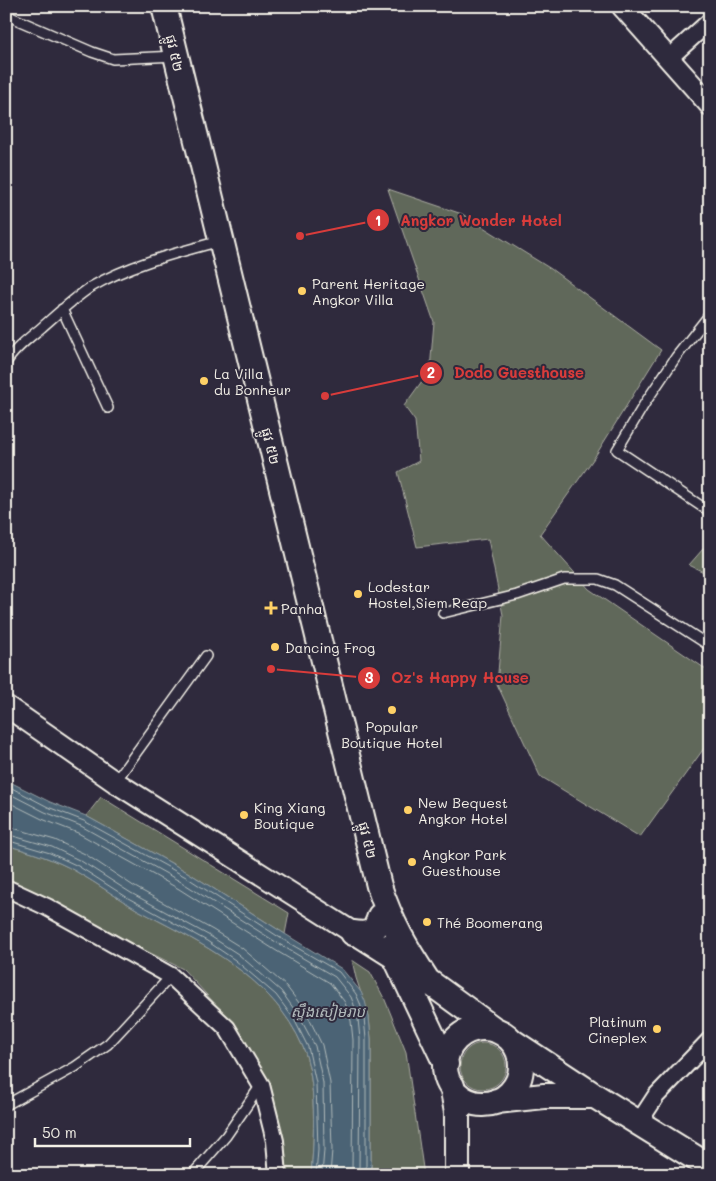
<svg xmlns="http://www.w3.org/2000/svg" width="716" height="1181" font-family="Mali,'Noto Sans Khmer',sans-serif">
<rect width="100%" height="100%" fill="#2f2a3d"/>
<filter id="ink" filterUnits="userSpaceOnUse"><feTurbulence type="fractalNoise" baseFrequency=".02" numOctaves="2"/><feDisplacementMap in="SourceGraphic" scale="10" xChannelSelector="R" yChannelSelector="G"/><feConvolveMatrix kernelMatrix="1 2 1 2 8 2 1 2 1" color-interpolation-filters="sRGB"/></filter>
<g filter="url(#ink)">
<path fill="#61675a" stroke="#aaaca1" d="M388,189L462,214L551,269L661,350L594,458L540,534L589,589L710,672V740L640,837L540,776L497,684L503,615L488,539L417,547L398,472L419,461L415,421L404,406L430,370L434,322Z
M710,541V575L689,565Z
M101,797L289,913L285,934L189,873L86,816Z
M6,845C30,852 55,859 77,872C98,884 117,898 138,910C201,943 273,977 303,1047C317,1080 314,1139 311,1175H282L283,1149L230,1020L183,969L6,882Z
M352,960L370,972L385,1000L406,1052L424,1175H371V1039L369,1017L356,978Z
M460 1066a23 23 0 1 1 46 0a23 23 0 1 1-46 0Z"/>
<path fill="#4b6474" stroke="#8f9ca2" d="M6,780L50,802L86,816L189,873L285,934L342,969L361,992L365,1001L369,1017L371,1039V1175H311C314,1139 317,1080 303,1047C273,977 201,943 138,910C117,898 98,884 77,872C55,859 30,852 6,845Z"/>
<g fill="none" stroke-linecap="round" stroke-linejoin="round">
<path stroke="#b0b9ba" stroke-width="1" d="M6,785L48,807L84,821L186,877L282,939L339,972L356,994L360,1003L364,1018L366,1039V1175
M6,792L45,812L81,826L183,883L279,944L335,977L351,997L354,1005L358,1019L360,1039L359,1175
M6,801L42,819L78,833L179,889L275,950L330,983L344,1001L347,1008L351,1021L353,1040L352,1175
M6,826L55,840L85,854L135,887L213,930L242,948L286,986L306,1012L322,1045L330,1083L332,1150L330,1175
M6,834L52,847L81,861L131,893L210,936L238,954L281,991L299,1016L315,1046L323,1083L324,1150L322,1175
M6,840L50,853L78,866L128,898L207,941L235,960L276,995L294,1019L308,1047L316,1083L318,1150L316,1175"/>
<defs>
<path id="service" d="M6,15L92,52L113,59L176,56
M62,309L108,408
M710,314L676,357L645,403L617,450L710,512
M6,363C13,350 29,338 41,328C57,314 73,299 91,287C131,264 176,253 220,241
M443,613L517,595L564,579H598L615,585L710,646
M115,782L206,656
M6,1105L75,1067L108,1044L171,976
M192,1175L226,1136L261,1085"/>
<path id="minor" d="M668,59L710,21
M6,888L47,907L171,976L227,1028L261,1085L275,1141L278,1175
M639,1122L656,1096L710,1040"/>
<path id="tertiary" d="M622,6L710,105
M6,706L115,782L398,961"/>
<path id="secondary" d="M164,6L379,886C391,923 406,948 427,980
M353,933C369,935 375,933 380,916
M390,946L446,1064
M414,971L495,1030
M445 1066a38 38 0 1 1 76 0a38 38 0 1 1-76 0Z
M513,1042L595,1096L710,1167
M452,1086L457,1112V1175
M497,1101L544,1096H595"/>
</defs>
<use href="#service" stroke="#f4f1e8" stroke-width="12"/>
<use href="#minor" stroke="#f4f1e8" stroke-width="20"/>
<use href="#tertiary" stroke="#f4f1e8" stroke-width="24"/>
<use href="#secondary" stroke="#f4f1e8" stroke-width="28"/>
<use href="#service" stroke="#2f2a3d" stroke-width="9"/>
<use href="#minor" stroke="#2f2a3d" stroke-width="16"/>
<use href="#tertiary" stroke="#2f2a3d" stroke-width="20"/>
<use href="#secondary" stroke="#2f2a3d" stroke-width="24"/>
</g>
</g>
<g fill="#ffd166" stroke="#2f2a3d" stroke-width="2">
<circle cx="302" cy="291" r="5"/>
<circle cx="204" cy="381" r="5"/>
<circle cx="358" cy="594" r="5"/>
<path d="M268.5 600.5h5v5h5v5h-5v5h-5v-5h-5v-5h5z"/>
<circle cx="275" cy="647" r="5"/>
<circle cx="392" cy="710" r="5"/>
<circle cx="408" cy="810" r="5"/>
<circle cx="244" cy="815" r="5"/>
<circle cx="412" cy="862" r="5"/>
<circle cx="427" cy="922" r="5"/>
<circle cx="657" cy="1029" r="5"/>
</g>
<g text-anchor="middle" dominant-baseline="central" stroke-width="4" stroke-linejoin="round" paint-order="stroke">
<g font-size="14" fill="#f4f1e8" stroke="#2f2a3d">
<text transform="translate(175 53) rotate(77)">ផ្លូវ ៥២</text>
<text transform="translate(271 446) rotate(76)">ផ្លូវ ៥២</text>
<text transform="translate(368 840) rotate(76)">ផ្លូវ ៥២</text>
</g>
<g font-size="14" fill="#f4f1e8" stroke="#2f2a3d" text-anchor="start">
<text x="312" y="283">Parent Heritage<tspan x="312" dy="16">Angkor Villa</tspan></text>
<text x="214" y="373">La Villa<tspan x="214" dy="16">du Bonheur</tspan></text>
<text x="368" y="586">Lodestar<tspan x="368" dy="16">Hostel,Siem Reap</tspan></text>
<text x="281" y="608">Panha</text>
<text x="285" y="647">Dancing Frog</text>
<text x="392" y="726" text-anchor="middle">Popular<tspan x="392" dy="16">Boutique Hotel</tspan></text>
<text x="418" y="802">New Bequest<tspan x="418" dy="16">Angkor Hotel</tspan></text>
<text x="254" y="807">King Xiang<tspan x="254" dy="16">Boutique</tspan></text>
<text x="422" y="854">Angkor Park<tspan x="422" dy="16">Guesthouse</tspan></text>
<text x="437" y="922">Thé Boomerang</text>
<text x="647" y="1021" text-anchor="end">Platinum<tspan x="647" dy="16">Cineplex</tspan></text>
</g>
<g font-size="15" font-style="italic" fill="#b0b9ba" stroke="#2f2a3d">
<text x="328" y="1011">ស្ទឹងសៀមរាប</text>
</g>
</g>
<path fill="none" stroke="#d93c3b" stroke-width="2" d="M300 236L378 220M325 396L431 373M271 669L369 678"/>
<g fill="#d93c3b" stroke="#2f2a3d" stroke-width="2">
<circle cx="300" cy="236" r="5"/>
<circle cx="325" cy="396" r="5"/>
<circle cx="271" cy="669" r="5"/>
<circle cx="378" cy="220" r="12"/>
<circle cx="431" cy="373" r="12"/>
<circle cx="369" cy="678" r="12"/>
</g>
<g font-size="15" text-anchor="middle" font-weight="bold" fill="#fff">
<text x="378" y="226">1</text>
<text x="431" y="378">2</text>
<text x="369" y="683">3</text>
</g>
<g font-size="15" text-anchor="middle" font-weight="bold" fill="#d93c3b" stroke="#2f2a3d" stroke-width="4" stroke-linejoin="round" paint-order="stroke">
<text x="481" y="226">Angkor Wonder Hotel</text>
<text x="519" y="378">Dodo Guesthouse</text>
<text x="460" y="683">Oz's Happy House</text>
</g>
<rect width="716" height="1181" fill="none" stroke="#2f2a3d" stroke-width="25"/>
<rect x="12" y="12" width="691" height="1156" fill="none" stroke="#f4f1e8" stroke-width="2" filter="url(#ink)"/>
<path d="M35 1138v8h155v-8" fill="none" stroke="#f4f1e8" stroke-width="2.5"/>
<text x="42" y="1138" font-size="15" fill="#f4f1e8" stroke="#2f2a3d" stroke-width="4" paint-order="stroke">50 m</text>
</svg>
